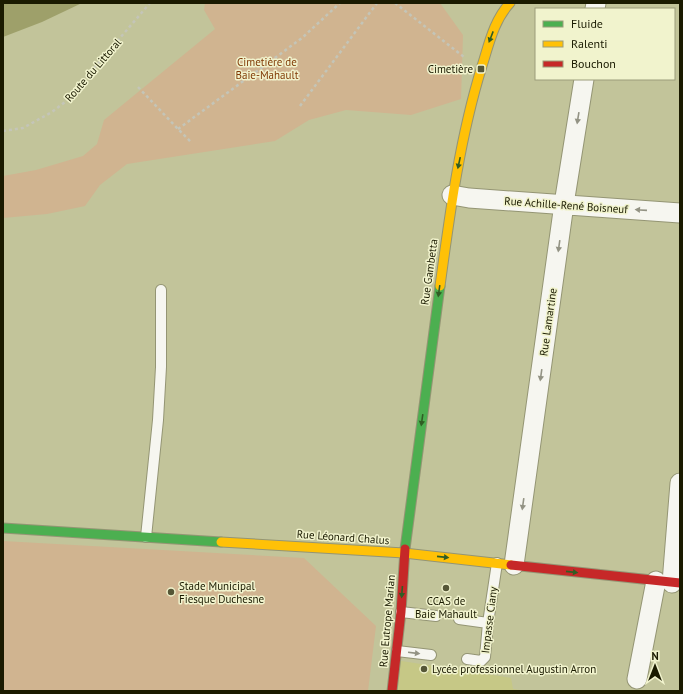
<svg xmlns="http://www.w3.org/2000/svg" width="683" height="694" font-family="'PT Sans',sans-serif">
<rect width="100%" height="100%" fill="#c2c49a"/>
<path fill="#c6c886" d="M395,660L511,678L513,689L525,691H392Z"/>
<path fill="#d0b490" d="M205,3H440L463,35L461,99L411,115L346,110L309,120L275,141L127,164L100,185L85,206L47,214L3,218V176L36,170L83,156L97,144L104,120L215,29L204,10Z
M3,541L304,558L376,626L368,691H3Z"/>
<path fill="#9ea06a" d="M3,3H82L42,22L3,37Z"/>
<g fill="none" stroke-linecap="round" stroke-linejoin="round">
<defs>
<path id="lane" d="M146,537L158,420L161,367V290
M401,612L436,616
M459,619L488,623
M397,651L431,655
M467,659L481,661L485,657L488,623L497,563"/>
<path id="street" d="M595,9L596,3
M452,195L469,198L680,213
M514,565L564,204L584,79
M672,583L680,483
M637,679L656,581"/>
<path id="fast" d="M3,528L221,542
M405,549L440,286"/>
<path id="slow" d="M440,286C450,212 460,137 482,66C489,44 494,20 510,3
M221,542L404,553L511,565"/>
<path id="jam" d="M511,565L680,583
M392,691L401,612L405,549"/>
</defs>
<use href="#lane" stroke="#949574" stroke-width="12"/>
<use href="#street" stroke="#949574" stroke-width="21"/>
<use href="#fast" stroke="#949574" stroke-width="11"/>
<use href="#slow" stroke="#949574" stroke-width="11"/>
<use href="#jam" stroke="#949574" stroke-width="11"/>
<path stroke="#c4c5b8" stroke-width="2.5" stroke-dasharray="3 3" stroke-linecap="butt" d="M395,3L464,57
M138,87L178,129L191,142
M300,106L377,3
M178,129L302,38L340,3
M3,131L23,128L52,112L65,102L150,3"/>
<use href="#lane" stroke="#f6f6f0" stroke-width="10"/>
<use href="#street" stroke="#f6f6f0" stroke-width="19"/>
<use href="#fast" stroke="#4caf50" stroke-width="9"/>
<use href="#slow" stroke="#ffc107" stroke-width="9"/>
<use href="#jam" stroke="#c62828" stroke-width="9"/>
</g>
<defs><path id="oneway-solid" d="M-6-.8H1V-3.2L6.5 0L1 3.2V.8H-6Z"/></defs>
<g fill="#305d24">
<use href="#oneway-solid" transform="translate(491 37) rotate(111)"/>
<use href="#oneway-solid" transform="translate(459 163) rotate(102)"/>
<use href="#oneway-solid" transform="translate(439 291) rotate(98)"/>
<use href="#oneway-solid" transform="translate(422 420) rotate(98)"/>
<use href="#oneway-solid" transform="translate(443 557) rotate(6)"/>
<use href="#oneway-solid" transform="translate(572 572) rotate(6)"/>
<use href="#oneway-solid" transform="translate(402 592) rotate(94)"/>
</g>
<g fill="#939384">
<use href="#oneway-solid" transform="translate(578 118) rotate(99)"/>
<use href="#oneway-solid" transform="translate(641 210) rotate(-176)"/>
<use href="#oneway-solid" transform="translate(559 246) rotate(98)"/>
<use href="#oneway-solid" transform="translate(541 375) rotate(98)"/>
<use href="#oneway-solid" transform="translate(523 504) rotate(98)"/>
<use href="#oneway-solid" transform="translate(414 653) rotate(7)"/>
</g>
<g fill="#555636" stroke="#f1f3cd" stroke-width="1.5">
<rect x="477" y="65" width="8" height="8" rx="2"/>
<circle cx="446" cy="588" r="4"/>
<circle cx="171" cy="592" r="4"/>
<circle cx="424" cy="669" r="4"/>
</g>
<g text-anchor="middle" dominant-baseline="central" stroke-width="3" stroke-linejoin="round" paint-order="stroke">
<g font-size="11" fill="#803a05" stroke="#f1f3cd">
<text x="267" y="62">Cimetière de<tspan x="267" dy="13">Baie-Mahault</tspan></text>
</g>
<g font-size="11" fill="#1a1a00" stroke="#f1f3cd" text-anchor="start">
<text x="473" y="69" text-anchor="end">Cimetière</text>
<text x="179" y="586">Stade Municipal<tspan x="179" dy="13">Fiesque Duchesne</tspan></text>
<text x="446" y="601" text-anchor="middle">CCAS de<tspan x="446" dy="13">Baie Mahault</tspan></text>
<text x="432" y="669">Lycée professionnel Augustin Arron</text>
</g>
<g font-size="11" fill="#1a1a00" stroke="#f1f3cd">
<text transform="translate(93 70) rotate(-49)">Route du Littoral</text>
<text transform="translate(566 205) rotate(4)">Rue Achille-René Boisneuf</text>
<text transform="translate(429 272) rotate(-82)">Rue Gambetta</text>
<text transform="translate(548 322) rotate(-82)">Rue Lamartine</text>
<text transform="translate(343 537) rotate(4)">Rue Léonard Chalus</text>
<text transform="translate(489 620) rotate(-83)">Impasse Ciany</text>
<text transform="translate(387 621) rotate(-85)">Rue Eutrope Marian</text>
</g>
</g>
<rect width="683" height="694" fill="none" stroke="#1a1a00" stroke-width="8"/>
<rect x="535" y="8" width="140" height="72" fill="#f1f3cd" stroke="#9b9c7b"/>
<rect x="543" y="21" width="20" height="6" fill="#4caf50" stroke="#9b9c7b"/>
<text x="571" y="28" font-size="12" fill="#1a1a00">Fluide</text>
<rect x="543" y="41" width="20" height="6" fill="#ffc107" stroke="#9b9c7b"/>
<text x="571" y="48" font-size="12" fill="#1a1a00">Ralenti</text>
<rect x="543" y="61" width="20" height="6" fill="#c62828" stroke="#9b9c7b"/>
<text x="571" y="68" font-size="12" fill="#1a1a00">Bouchon</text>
<g transform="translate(655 666)" stroke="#f1f3cd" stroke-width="3" paint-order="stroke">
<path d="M0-3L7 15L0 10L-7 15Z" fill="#1a1a00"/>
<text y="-6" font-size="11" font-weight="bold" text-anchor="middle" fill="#1a1a00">N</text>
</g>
</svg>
